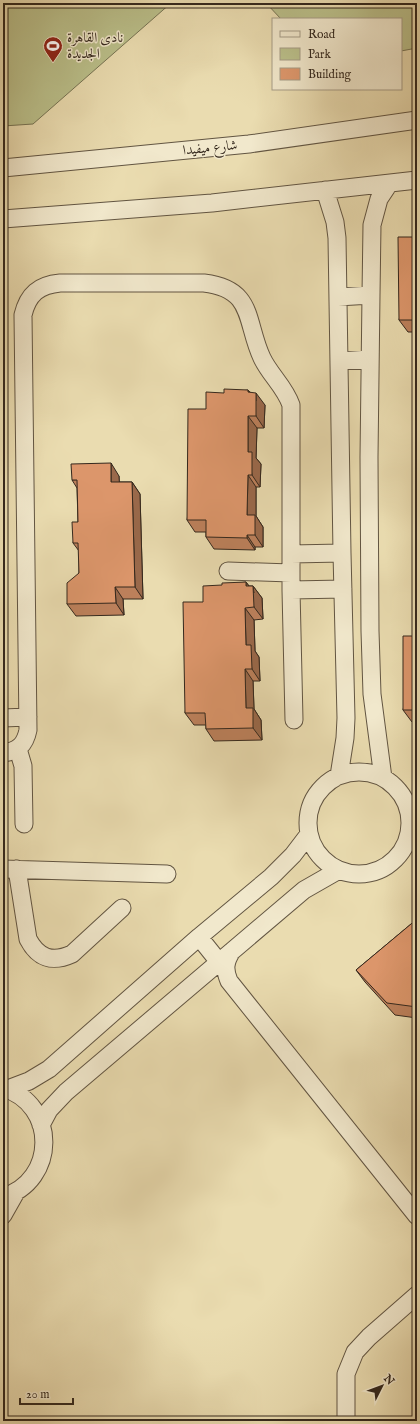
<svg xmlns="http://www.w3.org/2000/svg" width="420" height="1424" font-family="'IM FELL English',Amiri,serif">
<rect width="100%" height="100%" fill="#eadcb0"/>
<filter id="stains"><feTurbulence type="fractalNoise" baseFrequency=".005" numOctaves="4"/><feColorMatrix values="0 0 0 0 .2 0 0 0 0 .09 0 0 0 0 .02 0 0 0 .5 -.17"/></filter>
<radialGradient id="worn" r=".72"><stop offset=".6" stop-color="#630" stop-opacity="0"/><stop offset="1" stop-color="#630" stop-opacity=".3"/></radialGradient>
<path fill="#babf8a" stroke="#777454" d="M3,3H171L33,124L3,126Z
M266,3H417V48L401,51V19H281Z"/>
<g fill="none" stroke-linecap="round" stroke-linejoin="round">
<defs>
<path id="minor" d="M3,168L249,144L417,120
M325,190L335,222L337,238L342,553L346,718L345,738L339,776
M3,219L212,203L417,180
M338,297L371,295
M339,361L370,359
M291,554L342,553
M228,571L291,573
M291,590L343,589
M3,718L28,717
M18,749L23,766L24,824
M3,753C18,751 25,745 28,730L23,315C28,294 39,285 60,283H204C255,289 245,322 262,358C270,375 285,387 291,405V590L294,720
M308 823a51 51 0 1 1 102 0a51 51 0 1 1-102 0Z
M383,778L372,694L370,631L369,457L371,295L372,225L379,199L389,184
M3,869L167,874
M17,869L28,939C38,958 52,963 72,954L122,908
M199,937L219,962
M232,951C225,962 224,969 229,981L417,1216
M3,1088C58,1104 57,1181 3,1197
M8,1089L29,1081L49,1069L199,937L271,877L293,855L309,834
M41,1125L49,1110L66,1092L304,890L339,870
M3,1215L16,1192
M346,1421V1374L355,1352L369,1337L417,1295"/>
</defs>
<use href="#minor" stroke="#625542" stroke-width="19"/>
<use href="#minor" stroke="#f1e8cc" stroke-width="17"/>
</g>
<path fill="#bd815c" stroke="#34281d" d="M417,237V332H408L399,320Z
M248,390L250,392L265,405L264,428H257L256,458L261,464L260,487H256V516L263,527V547H255V550L214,549L206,537V532H195L187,520L206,409L224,393Z
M119,476V482H132L140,494L143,599H123L124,615L76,616L67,604L79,573V551L73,543L78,522L77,488L72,480Z
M246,582L249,586H253L262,598L263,619L254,620L255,651L259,657L260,681H253L254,709L261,720L262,740L214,741L206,729V725H194L185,713L203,602L222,585Z
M417,636V722H412L403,710Z
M417,919V1018L395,1015L365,982L356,970Z"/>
<path fill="#9a694b" stroke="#34281d" d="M248,390L256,401V393L265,405L264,428L256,416L248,392Z
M248,416L257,428L256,458L261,464L260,487L252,475L248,452Z
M111,463L119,476L120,494L111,482Z
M248,475L256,487V516L263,527V547L255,535L247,515Z
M132,482L140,494L143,599L135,587Z
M247,535L255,547V550L247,538Z
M246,582L254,593L253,586L262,598L263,619L254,607L246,586Z
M115,587L123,599L124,615L116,603Z
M245,608L254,620L255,651L259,657L260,681L252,669L246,645Z
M245,669L253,681L254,709L261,720L262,740L253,728L246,708Z"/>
<path fill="#dc966b" stroke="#34281d" d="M398,237H417V320H399Z
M224,389L248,390V392L256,393V416H248V452H252V475H248L247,515H255V535H247V538L206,537V520H187L188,409H206V392L224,393Z
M111,463V482H132L135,587H115L116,603L67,604V583L79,573L78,543H73L72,522H78L77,480H72L71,464Z
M246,582V586H253L254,607L245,608L246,645H251L252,669H245L246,708H253V728L206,729L205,713H185L183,602H203V586L222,585V583Z
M403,636H417V710H403Z
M417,919V1007L387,1003L356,970Z"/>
<defs>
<symbol id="stadium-pin" viewBox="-11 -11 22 30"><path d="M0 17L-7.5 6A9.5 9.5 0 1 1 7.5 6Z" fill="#8f2418" stroke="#f1e8cc"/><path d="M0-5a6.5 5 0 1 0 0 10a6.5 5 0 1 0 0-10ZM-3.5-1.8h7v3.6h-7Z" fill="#fff"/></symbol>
</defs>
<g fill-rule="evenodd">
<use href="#stadium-pin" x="42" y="35" width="22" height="30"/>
</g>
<g text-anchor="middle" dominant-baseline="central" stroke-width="3" stroke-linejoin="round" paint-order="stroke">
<g font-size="14" fill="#34281d" stroke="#f1e8cc" text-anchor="start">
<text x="67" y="38">نادى القاهرة<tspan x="67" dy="16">الجديدة</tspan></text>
</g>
<g font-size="14" fill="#34281d" stroke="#f1e8cc">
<text transform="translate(210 148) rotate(-6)">شارع ميفيدا</text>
</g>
</g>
<rect width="420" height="1424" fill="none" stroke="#eadcb0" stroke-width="16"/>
<rect x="4" y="4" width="412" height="1416" fill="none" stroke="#34281d" stroke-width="2"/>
<rect x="8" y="8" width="404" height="1408" fill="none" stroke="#34281d"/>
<rect x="272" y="18" width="130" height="72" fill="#f1e8cc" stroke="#a59b86"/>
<rect x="280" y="31" width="20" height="6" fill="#f1e8cc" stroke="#a59b86"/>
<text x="308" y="38" font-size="12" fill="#34281d">Road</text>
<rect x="280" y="48" width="20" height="12" fill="#babf8a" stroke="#a59b86"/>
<text x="308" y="58" font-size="12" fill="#34281d">Park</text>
<rect x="280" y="68" width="20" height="12" fill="#dc966b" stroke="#a59b86"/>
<text x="308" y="78" font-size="12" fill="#34281d">Building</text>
<g transform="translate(382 1386) rotate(48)" stroke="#f1e8cc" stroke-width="3" paint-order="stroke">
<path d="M0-3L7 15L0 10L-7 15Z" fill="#34281d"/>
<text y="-6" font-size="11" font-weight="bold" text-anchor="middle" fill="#34281d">N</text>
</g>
<path d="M20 1398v6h53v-6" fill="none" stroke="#34281d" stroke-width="2"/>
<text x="26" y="1398" font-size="12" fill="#34281d" stroke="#f1e8cc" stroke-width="3" paint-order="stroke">20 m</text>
<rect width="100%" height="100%" filter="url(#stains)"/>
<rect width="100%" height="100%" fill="url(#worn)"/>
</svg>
